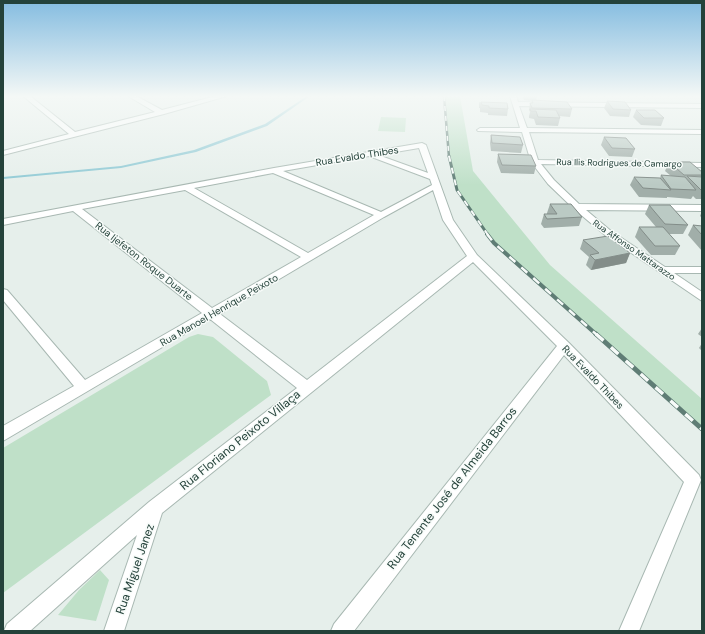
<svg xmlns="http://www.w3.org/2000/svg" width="705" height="634" font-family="'DM Sans',sans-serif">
<rect width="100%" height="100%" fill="#e6efeb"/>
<path fill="#bfe0c8" d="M444,96H460L473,171L550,265L702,399V429L494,243L457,190L449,159Z
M381,117L406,118L405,132L378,131Z
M198,334L213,337L267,381L271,395L3,593V448L189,337Z
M100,570L109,580L96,621L58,615L79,590Z"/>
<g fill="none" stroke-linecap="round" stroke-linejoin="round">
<path fill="#8ec9d4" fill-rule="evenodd" d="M307,96H310L267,126L196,152L121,168L3,179V177L121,166L194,150L265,124Z"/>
<defs>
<path id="street" d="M23,96H30L75,132L155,112L128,96H136L162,110L216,96H227L164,114L3,155V151L69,134Z
M510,96H516L518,102L702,104V108L519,106L527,128L702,130V134L529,132L538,160L702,163V167L541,164L554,180L579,204L702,205V211L586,210L611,231L665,267H702V273H674L702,292V301L605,235L574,209L548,184L531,162L522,132L478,131L477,130L480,128H520Z
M422,143L426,145L453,220L477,255L569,343L699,475L701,480L639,631H619L684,482L564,355L354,631H331L334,624L557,346L473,262L162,513L124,631H104L137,535L30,631H4L7,624L149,502L297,388L210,319L3,441V426L74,386L3,300V289L7,290L85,380L202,313L73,211L3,225V219L274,168ZM419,148L428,173L378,155ZM369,156L430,179L432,185L381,212L283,171ZM273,173L374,215L308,253L194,188ZM185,190L301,257L212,308L82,209ZM433,190L443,220L467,256L307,380L220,314L384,217Z"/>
</defs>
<use href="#street" stroke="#a8b8b2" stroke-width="2"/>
<use href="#street" fill="#fff" fill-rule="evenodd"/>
<defs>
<path id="rail-far3" d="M444,96L449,157"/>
<path id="rail-far2" d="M449,156L457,190L488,235"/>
<path id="rail-far1" d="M487,234L494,243L597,335"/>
<path id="rail" d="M596,334L702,429"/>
</defs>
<use href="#rail-far3" stroke="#5f7d75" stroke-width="2.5"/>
<use href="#rail-far2" stroke="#5f7d75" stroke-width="3"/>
<use href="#rail-far1" stroke="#5f7d75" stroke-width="4"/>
<use href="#rail" stroke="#5f7d75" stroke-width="5"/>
<use href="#rail-far3" stroke="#f7fbf9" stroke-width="1.5" stroke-dasharray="5" stroke-linecap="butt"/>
<use href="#rail-far2" stroke="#f7fbf9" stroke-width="2" stroke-dasharray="6" stroke-linecap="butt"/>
<use href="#rail-far1" stroke="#f7fbf9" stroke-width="2.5" stroke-dasharray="8" stroke-linecap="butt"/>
<use href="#rail" stroke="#f7fbf9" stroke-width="3.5" stroke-dasharray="10" stroke-linecap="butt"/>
</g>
<path fill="#a1aea9" d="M479,96H500V97Z
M522,96H537L536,101L572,109L570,117L559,116L560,118L558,126L536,125L534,119L529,118V116L530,112L529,110L530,103H531L532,101L524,100Z
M607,101L631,110L629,117L610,116L604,108Z
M479,102L508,109L507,116L488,115V113L480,112V108H479Z
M636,110L664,118L661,126L641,125L633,117Z
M491,135L523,145L521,153L491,151L490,143Z
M604,137L635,149L632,157L609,156L601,145Z
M498,154L536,166L534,174L501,173L497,162Z
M669,162L702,172V199H696L693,196L691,199L667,197V198L639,197L630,185L634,177L660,178L661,175L671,176L665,171Z
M550,204L582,217L579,226L544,228L541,224L544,214H547V213Z
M649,205L688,225L683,234H669L680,246L675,255H651L635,237L639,227H656L645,214Z
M702,211V218L700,216Z
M693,225L702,226V251L688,235Z
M583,240L630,253L626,263L591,270L586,265L589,257L580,249Z
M702,328V337L698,334Z
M702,343V351L699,348Z"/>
<path fill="#838d89" d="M630,253L626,263L591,270L595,260Z"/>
<path fill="#bbcac4" stroke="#838d89" d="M532,100L567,102L572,109L532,108L530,103H533Z
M607,101L625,102L631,110L613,109Z
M481,102L507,103L508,109L489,108V106L482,105Z
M530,109L556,110L560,118L538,117L536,111H531Z
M636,110H655L664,118H644Z
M491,135L520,137L523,145L492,143Z
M604,137L626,138L635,149L612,148Z
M498,154L531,155L536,166L502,165Z
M669,162H690L702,172V175H684Z
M661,175L685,177L696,190L671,189Z
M687,176L702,177V190H701Z
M634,177L660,178L671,190L643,188Z
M550,204H571L582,217L547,219L544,214H557Z
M649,205H670L688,225L665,224Z
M693,225L702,226V235Z
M639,227H663L680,246H655Z
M608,236L630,253L595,260L590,255L599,253L583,240Z"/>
<linearGradient id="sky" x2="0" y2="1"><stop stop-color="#84bce0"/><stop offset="0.52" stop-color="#f4f8f6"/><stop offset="1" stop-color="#f4f8f6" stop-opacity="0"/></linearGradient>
<rect width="705" height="185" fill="url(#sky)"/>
<g text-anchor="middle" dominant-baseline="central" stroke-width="3" stroke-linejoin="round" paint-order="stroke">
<g font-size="9" fill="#24423a" stroke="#f7fbf9">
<text transform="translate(619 163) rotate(1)">Rua Ilis Rodrigues de Camargo</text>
<text transform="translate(634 250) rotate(35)">Rua Affonso Mattarazzo</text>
</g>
<g font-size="10" fill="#24423a" stroke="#f7fbf9">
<text transform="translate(357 156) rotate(-9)">Rua Evaldo Thibes</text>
<text transform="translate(144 261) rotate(38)">Rua Ijefeton Roque Duarte</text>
<text transform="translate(219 310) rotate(-30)">Rua Manoel Henrique Peixoto</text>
<text transform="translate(593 377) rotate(46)">Rua Evaldo Thibes</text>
</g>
<g font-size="12" fill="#24423a" stroke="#f7fbf9">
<text transform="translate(240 440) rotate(-39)">Rua Floriano Peixoto Villaça</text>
<text transform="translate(452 488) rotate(-52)">Rua Tenente José de Almeida Barros</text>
<text transform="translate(135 569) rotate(-71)">Rua Miguel Janez</text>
</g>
</g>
<rect width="705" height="634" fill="none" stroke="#24423a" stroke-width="8"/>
</svg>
